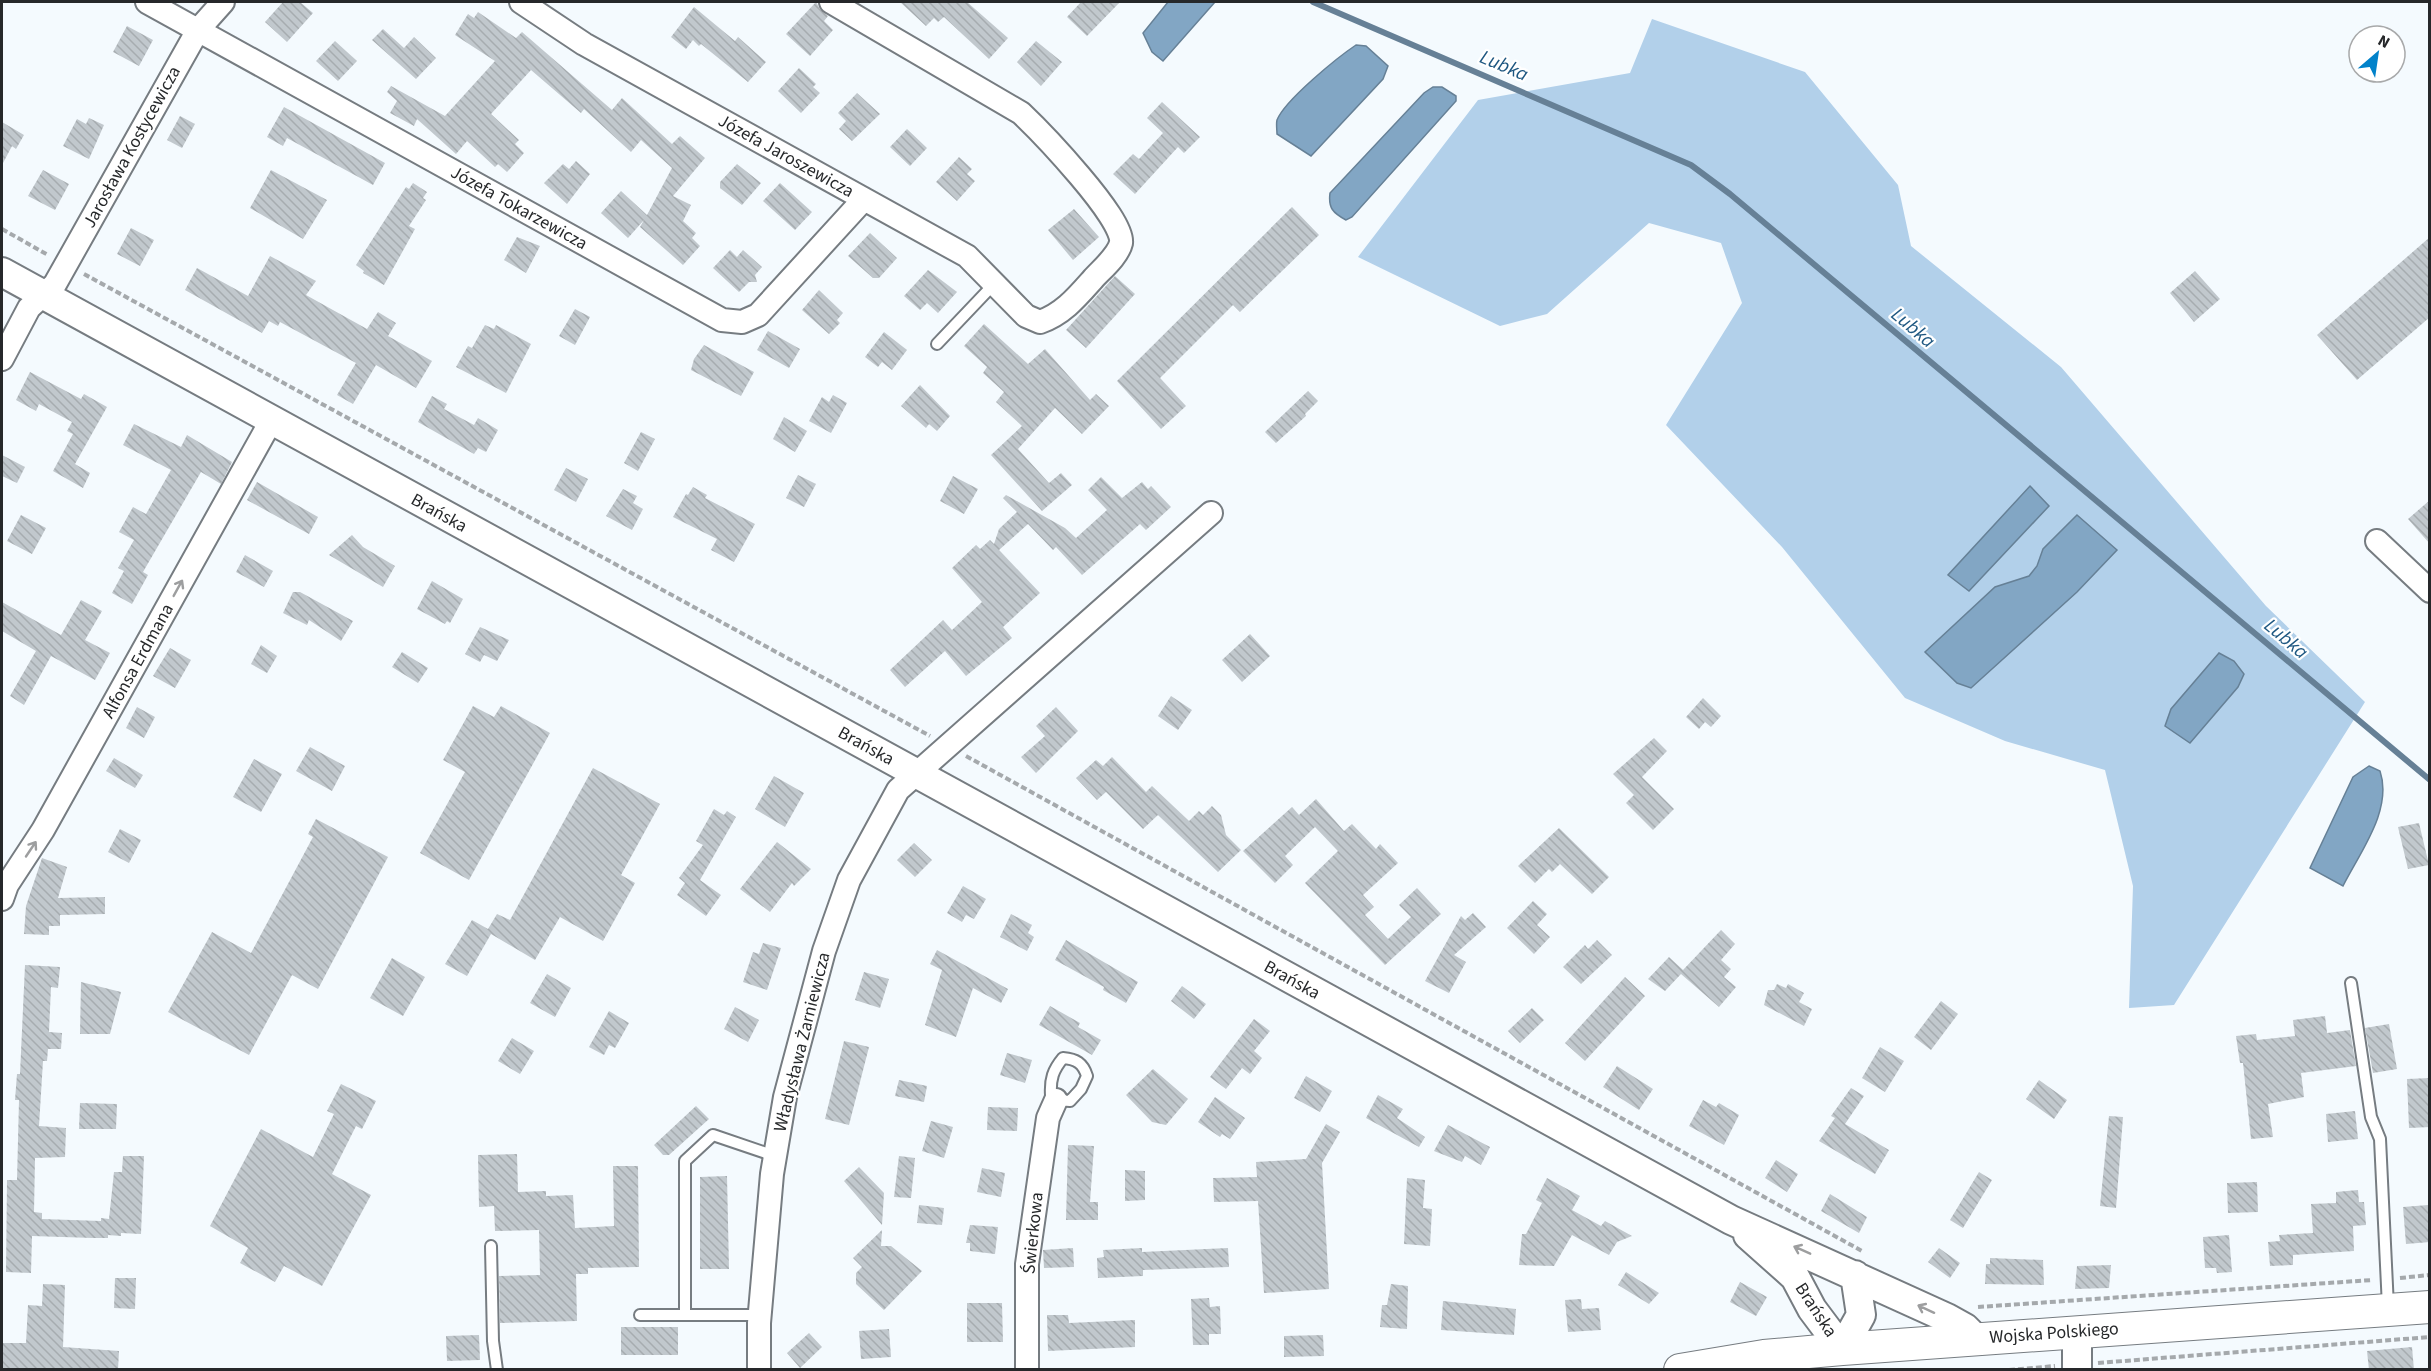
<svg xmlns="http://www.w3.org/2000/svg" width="2431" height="1371" font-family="'Source Sans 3',sans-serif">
<defs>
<pattern id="building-back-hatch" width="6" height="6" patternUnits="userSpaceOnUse" patternTransform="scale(1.5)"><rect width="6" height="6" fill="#c1c8cd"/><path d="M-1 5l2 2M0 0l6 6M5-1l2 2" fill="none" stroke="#a6acb0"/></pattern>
</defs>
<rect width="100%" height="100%" fill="#f4fafe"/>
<path fill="#b2d0ea" d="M1652,19L1805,72L1898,185L1911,246L2061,367L2266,606L2365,702L2174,1005L2129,1008L2133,886L2105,770L2005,741L1905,698L1782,547L1666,425L1742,303L1721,243L1649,223L1547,314L1500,326L1358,257L1478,100L1630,73Z"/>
<path fill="#82a6c4" stroke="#668096" stroke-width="1.5" d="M1168,2H1215L1163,61L1152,52L1143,33Z
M1356,45L1366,46L1388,66L1383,79L1311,156L1277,134C1277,130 1276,124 1277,120C1285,100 1338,57 1356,45Z
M1433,87H1442L1456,96V101L1352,217L1346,220C1333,213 1328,208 1330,193L1424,93Z
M2030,486L2049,506L1969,591L1948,575Z
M2077,515L2117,550L2077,592L1971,688L1957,683L1925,652L1995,587L2029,576L2037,566L2043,549Z
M2219,653L2234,661L2244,674L2238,687L2190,743L2165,726L2171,709Z
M2369,766L2380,771C2393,810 2360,852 2343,886L2310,868L2353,777Z"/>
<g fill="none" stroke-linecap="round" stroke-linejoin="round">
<path stroke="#668096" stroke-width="6" d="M1313,2L1691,165L1730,194L2430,780"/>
</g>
<path fill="url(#building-back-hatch)" d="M283,2H300L313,13L287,42L265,22Z
M816,2L820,9L828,16L824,21L833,30L810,56L786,34Z
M900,2H967L1008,38L989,59L944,17L938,22L934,18L926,26Z
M1081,2H1120L1087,36L1067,17Z
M694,7L735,41L738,37L766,62L748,82L701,44L699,46L693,40L686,49L671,37Z
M478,12L516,38L522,32L612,110L622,98L672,144L680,136L705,158L673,196L691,205L683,221L696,233L692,238L700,246L683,265L640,227L644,220L628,238L601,213L621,191L647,215L672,168L641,140L631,152L584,109L581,113L531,70L491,114L519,140L515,144L524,153L507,172L498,164L495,167L467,141L456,154L417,119L414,126L390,113L397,101L387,92L391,86L445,116L495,61L455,35L468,14L474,18Z
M127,26L153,40L139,66L113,52Z
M383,29L404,48L414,37L436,58L416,79L372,40Z
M335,41L357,61L338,81L316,61Z
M1036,41L1062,62L1041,86L1017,62Z
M799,68L816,84L813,87L820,93L801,113L778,91Z
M857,93L880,114L852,141L839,129L846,121L838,113Z
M1162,102L1200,137L1184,153L1178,147L1135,194L1113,174L1133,154L1139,159L1163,133L1147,118Z
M284,107L385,163L373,185L287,138L283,146L267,137Z
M180,116L195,124L182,148L167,140Z
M89,118L104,125L89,159L63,146L77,119L86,124Z
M2,122L24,135L16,149L12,146L2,165Z
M907,129L927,148L910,166L890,147Z
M959,157L972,169L967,174L975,181L957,201L936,182Z
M576,161L590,174L567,204L544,183L563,164L569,169Z
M737,164L761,183L742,205L720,188V182Z
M43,170L69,184L55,210L28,196Z
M271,170L327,200L303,239L250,208Z
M413,183L427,192L423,198L426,200L409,226L415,229L384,285L363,273L364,271L356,265L406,187L409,189Z
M780,183L812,212L795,230L763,201Z
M1292,207L1319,235L1240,312L1233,305L1160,378L1186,406L1161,429L1117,381Z
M1074,209L1099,237L1073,260L1048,230Z
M131,228L154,240L140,266L117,254Z
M870,233L897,258L879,278H873L848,256Z
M517,237L540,246L526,273L504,260Z
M2430,237V317L2357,380L2317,335Z
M730,250L737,257L743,250L762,267L755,275L757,282H749L739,292L713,268Z
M270,256L316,281L306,295L367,329L378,312L396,323L388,336L432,361L416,388L376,365L353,404L337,395L356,363L280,322L278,326L269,321L262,333L185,290L197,268L248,296Z
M928,270L957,292L938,313L927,303L920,310L904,296Z
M2195,271L2220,299L2194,322L2170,293Z
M1115,276L1135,294L1086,348L1066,330Z
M819,290L843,313L837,320L840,323L829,334L802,310Z
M575,309L590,317L575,345L559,336Z
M984,324L1028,364L1045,349L1090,400L1096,394L1109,406L1082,434L1055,408L1018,449L1049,483L1061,473L1072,485L1042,511L991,455L1022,426L996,402L1004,392L983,373L987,367L964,346Z
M485,325L494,329L496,325L531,344L506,393L456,367L468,346L472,348Z
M768,331L800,349L789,368L757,350Z
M884,332L907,350L892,370L882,362L878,367L865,357Z
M704,345L754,372L741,396L691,370L694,359Z
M30,372L81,399L84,394L107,407L75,464L90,473L83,488L53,471L73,434L67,431L72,422L39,404L36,411L16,400Z
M920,385L950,416L937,431L929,424L926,428L901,406Z
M1308,391L1318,401L1305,414L1306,416L1276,443L1265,432Z
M833,395L847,403L831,433L809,421L822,397L829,402Z
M432,396L447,404L444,409L474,425L478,418L498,430L486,452L478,448L474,454L418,422Z
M784,417L807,431L795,452L773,439Z
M134,424L181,447L187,435L232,462L221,484L201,472L143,572L148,575L132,604L112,593L124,571L118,568L134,540L119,532L133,507L146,514L171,470L123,445Z
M641,432L655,439L638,471L624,463Z
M2,455L25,467L17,483L2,476Z
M566,468L588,479L576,502L554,490Z
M798,475L816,484L804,507L786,498Z
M953,476L978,489L964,514L940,501Z
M1101,477L1122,498L1142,482L1148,489L1151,486L1171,507L1146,530L1140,524L1082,575L1056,547L1053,550L1028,524L999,550L1040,593L1003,627L1012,638L966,676L945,651L905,687L890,670L943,620L952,630L982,602L952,568L976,545L980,549L990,540L994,544L999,529L1017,512L1003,498L1006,495L1065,528L1076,538L1107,510L1088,490Z
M257,482L318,517L309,534L247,500Z
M693,487L707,495L705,498L755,524L734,562L711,550L717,539L673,517L686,494L688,495Z
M623,489L637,496L633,503L643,509L632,530L606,516Z
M2430,500V544L2408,519Z
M21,515L46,528L32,554L7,541Z
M352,535L363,547L395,566L383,587L329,555Z
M245,555L273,571L264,587L236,572Z
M432,581L463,599L450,623L447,621L445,624L417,609Z
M293,592H300L353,621L341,641L309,620L307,625L283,613Z
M81,600L102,611L85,640L110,653L95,680L51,656L24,705L10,696L36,651L2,631V602L61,635Z
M480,627L509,640L497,661L484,655L480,662L465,654Z
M1250,634L1270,656L1242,682L1222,660Z
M261,645L277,656L267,673L251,664Z
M170,648L191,660L175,688L153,676Z
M402,652L428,668L418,683L392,667Z
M1171,696L1192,710L1178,730L1158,716Z
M1703,698L1721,716L1711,727L1705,722L1699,729L1686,717Z
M473,706L494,717L501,706L550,733L469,880L420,853L465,772L443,760Z
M137,707L155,717L144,738L126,728Z
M1056,707L1078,731L1036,773L1021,757L1045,736L1036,726Z
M1654,738L1667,751L1642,777L1674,809L1653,830L1626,803L1634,795L1613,774Z
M310,747L345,766L332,791L296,771Z
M1112,757L1146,792L1152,786L1189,821L1199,811L1203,815L1212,806L1221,815L1226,835L1241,850L1218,872L1158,815L1143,829L1106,792L1097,800L1076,778L1096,760L1103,766Z
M114,758L143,775L135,788L106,771Z
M254,759L282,774L261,812L233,797Z
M593,768L660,804L621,875L635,883L603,941L560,917L535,960L491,934L467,976L445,964L472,920L488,929L497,914L510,920Z
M774,776L804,793L785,827L755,809Z
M1316,799L1344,831L1352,824L1376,849L1380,844L1398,863L1363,895L1374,907L1365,915L1388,939L1411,917L1399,905L1417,888L1441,914L1385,965L1305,883L1338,851L1315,827L1285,856L1293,865L1275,883L1243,851L1292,807L1299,815Z
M714,809L724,815L727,811L736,817L700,880L721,895L706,916L677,895L685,883L679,878L703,845L696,841Z
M316,819L388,857L318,989L292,975L249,1055L168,1012L212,932L251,953L313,837L308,834Z
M2419,823L2429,865L2408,869L2398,827Z
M1559,828L1609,877L1592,894L1560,864L1552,872L1549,869L1535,883L1518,866Z
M120,829L141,840L129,863L108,852Z
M777,842L811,869L794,886L792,883L770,912L740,889Z
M914,843L932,860L915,877L897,860Z
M42,858L67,867L58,898L105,897V914L60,915V926H49V935L24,934L26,906Z
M963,886L986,899L974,919L966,915L962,922L947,913Z
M1533,901L1547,914L1537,925L1550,937L1534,954L1507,928Z
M1473,913L1486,927L1454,955L1466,962L1449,993L1425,981L1461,916L1465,920Z
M1011,914L1032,925L1028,933L1034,937L1027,951L1000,937Z
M1721,930L1735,944L1721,960L1731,969L1724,977L1736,987L1719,1007L1681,974L1665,991L1648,979L1669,957L1683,970Z
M1066,940L1138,982L1126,1003L1103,990L1104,987L1055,960Z
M1597,940L1612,955L1581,984L1563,967L1585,945L1588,949Z
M763,943L781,948L767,990L743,982L753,952L759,954Z
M937,950L1008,989L1001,1003L973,988L956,1037L925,1025L942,970L930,964Z
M392,958L425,977L403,1016L370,998Z
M25,965L60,967L58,988L51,987L49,1032L62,1033L61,1049H48L47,1061H43L39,1126L66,1128L65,1157L35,1158L34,1212L42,1213V1219L101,1221V1218L109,1219L114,1172H122L123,1156H144L141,1234L121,1233V1236L108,1235V1238H93L32,1236L31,1273L6,1272L7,1180H17L19,1100H15L17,1074H20Z
M864,972L889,979L880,1008L855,1000Z
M547,974L571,988L555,1017L530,1003Z
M1625,977L1645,996L1585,1061L1565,1043Z
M81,982L121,992L110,1034H80Z
M1777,984L1786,988L1788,984L1804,993L1799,1002L1812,1009L1804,1026L1764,1005L1768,990H1774Z
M1182,986L1206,1004L1194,1019L1171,1001Z
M1941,1001L1958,1014L1931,1050L1914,1037Z
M1050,1006L1080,1023L1078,1027L1101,1040L1092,1055L1039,1025Z
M735,1007L759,1020L748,1042L724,1029Z
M1532,1008L1544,1020L1520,1043L1508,1031Z
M609,1011L629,1023L615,1048L609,1045L604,1055L589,1047Z
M2325,1016L2327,1033L2350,1030L2356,1066L2301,1073L2304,1097L2268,1104L2273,1137L2251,1139L2243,1063H2240L2236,1036L2256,1034L2257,1040L2295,1036L2293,1020Z
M1254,1019L1270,1031L1254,1051L1262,1058L1250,1074L1242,1068L1226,1089L1210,1077Z
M2389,1024L2397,1069L2373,1073L2365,1028Z
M512,1038L534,1051L520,1074L498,1061Z
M844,1041L869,1047L849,1125L825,1119Z
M1880,1047L1904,1061L1885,1092L1862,1078Z
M1007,1053L1032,1060L1025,1083L1000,1075Z
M1617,1066L1653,1089L1639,1110L1603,1087Z
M1153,1069L1188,1099L1166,1125L1152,1122L1126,1095Z
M1306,1076L1332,1091L1320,1112L1294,1098Z
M2430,1078V1127L2409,1128L2407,1079Z
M899,1080L927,1086L924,1102L895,1096Z
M2039,1080L2067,1100L2054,1119L2026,1099Z
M341,1084L376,1101L362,1129L356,1126L332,1174L371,1195L322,1286L284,1266L275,1282L240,1263L248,1248L210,1226L261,1129L313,1157L334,1114L327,1111Z
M1851,1088L1864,1096L1845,1124L1889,1150L1875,1174L1819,1141L1835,1118L1831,1116Z
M1378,1095L1403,1109L1397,1118L1425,1137L1419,1147L1366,1118Z
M1215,1097L1245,1118L1230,1139L1222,1134L1220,1137L1198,1122Z
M1703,1100L1716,1107L1719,1103L1739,1115L1724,1145L1689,1126Z
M80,1103L117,1104L116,1129H79Z
M696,1106L709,1119L669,1155H663L654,1145Z
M988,1107L1018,1108L1017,1131L987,1130Z
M2355,1111L2358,1139L2328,1142L2326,1114Z
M2109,1116L2123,1117L2116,1208L2100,1206Z
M931,1121L953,1127L944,1158L922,1151Z
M1326,1124L1340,1132L1322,1163L1329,1289L1264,1293L1258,1201L1214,1202L1213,1178L1257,1177L1256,1162L1306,1159Z
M1448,1125L1490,1147L1481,1165L1465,1156L1462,1162L1434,1151Z
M1068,1145L1094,1146L1090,1202H1098V1220H1066Z
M517,1154L518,1192L546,1191V1196L573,1195L575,1228L614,1226L613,1166H638L639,1267L588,1268V1274H576L577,1321L500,1323L499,1276L540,1275L539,1230L495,1231L494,1206L479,1207L478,1155Z
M899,1156L915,1158L911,1198L894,1197Z
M1776,1160L1798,1174L1787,1192L1765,1178Z
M859,1167L884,1193L882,1225L844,1181Z
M982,1168L1005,1173L1001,1197L977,1192Z
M1125,1170L1145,1171V1200L1125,1201Z
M1979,1172L1992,1180L1963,1228L1950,1220Z
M727,1176L729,1269H700V1177Z
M1407,1178L1425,1180L1423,1208L1432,1209L1430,1246L1404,1244Z
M1547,1178L1580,1196L1572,1210L1601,1226L1605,1221L1632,1236L1617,1242L1609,1255L1572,1235L1554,1266L1519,1265L1522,1234H1526L1542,1203L1536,1200Z
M2257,1182L2258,1212L2228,1213L2227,1183Z
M2358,1190L2359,1202H2364L2366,1225L2353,1226L2354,1251L2293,1255V1265L2270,1266L2268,1242L2280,1241L2279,1235L2313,1233L2311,1204L2336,1203V1192Z
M1830,1194L1867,1217L1859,1233L1821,1211Z
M919,1205L944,1208L942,1225L917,1223Z
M2428,1205L2430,1242L2406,1244L2403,1207Z
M970,1225L998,1227L995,1254L970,1251V1243H966Z
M882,1230L881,1246H891L922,1271L884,1310L856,1284V1273L862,1267L853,1258Z
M2229,1235L2232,1272L2217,1273L2216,1268H2205L2203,1237Z
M1073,1248L1074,1267L1044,1268L1043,1250Z
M1142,1248V1252L1228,1248L1229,1267L1143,1270V1276L1098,1278L1097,1258L1104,1257L1103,1250Z
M1939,1248L1960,1263L1950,1278L1928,1262Z
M1990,1258L2043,1260L2044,1285L1985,1284L1986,1264H1990Z
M2111,1265L2109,1288L2075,1289L2077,1266Z
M1626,1272L1659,1293L1649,1304L1618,1285Z
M115,1278H136L135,1309L114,1308Z
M1740,1282L1767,1297L1756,1316L1730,1302Z
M43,1284L65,1285L63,1347L119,1351L118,1370H2V1343H26L28,1305L42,1306Z
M1391,1284L1408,1286L1407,1329L1380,1327L1382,1305H1387Z
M1209,1298L1210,1307L1220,1306L1221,1334H1209V1345H1193L1191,1299Z
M1581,1299L1582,1309L1599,1308L1601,1330L1568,1332L1565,1300Z
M1443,1301L1516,1309L1514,1335L1441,1330Z
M967,1303H1002L1003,1342H967Z
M1047,1315H1068L1069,1323L1135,1320V1347L1048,1351Z
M621,1327H678V1355H621Z
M889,1329L891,1357L861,1359L859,1331Z
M809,1333L822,1347L800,1368L787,1353Z
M479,1335L480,1360L447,1361L446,1336Z
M1323,1335L1324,1356L1284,1357V1336Z
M2412,1347L2414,1370H2369L2367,1351Z"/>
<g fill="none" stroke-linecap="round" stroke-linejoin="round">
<defs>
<path id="service" d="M937,344L995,283
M2351,983L2371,1117L2380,1139L2388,1307
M1063,1058C1076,1059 1083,1063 1087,1076L1081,1089L1070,1101L1056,1100L1051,1095C1050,1079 1053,1070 1063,1058Z
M491,1246L493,1341L497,1370
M685,1314V1161L713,1135L775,1156
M640,1315H760"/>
<path id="minor" d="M147,2L722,320L742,322L758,315L864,199
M521,2L584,44L967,256L1026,316L1040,322C1063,314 1077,297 1093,279C1101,270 1118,256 1121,243C1125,219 1040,131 1021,113L831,2
M2,359L29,308L55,284L198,30L223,2
M2377,541L2430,591
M2,899L7,885L43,830L271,421
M759,1370V1323L772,1174L785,1097L824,951L849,880L898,790L1211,513
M1027,1370V1264L1048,1118L1056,1100"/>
<path id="tertiary" d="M2,272L1731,1220L1947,1318L1965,1328L1976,1339
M1748,1235L1795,1277L1812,1309L1842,1349L1861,1315L1855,1275
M2077,1332V1370"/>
<path id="secondary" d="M1680,1370L1764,1356L1842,1349L2430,1307"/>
</defs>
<use href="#service" stroke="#767c81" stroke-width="14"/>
<use href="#minor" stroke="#767c81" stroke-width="26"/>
<use href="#tertiary" stroke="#767c81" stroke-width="32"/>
<use href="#secondary" stroke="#767c81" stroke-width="34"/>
<path stroke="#a5a9ac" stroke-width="4" stroke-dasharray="6 3" stroke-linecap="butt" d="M2,229L48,255
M84,274L930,736
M966,756L1862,1251
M2400,1278L2430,1275
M1978,1307L2372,1280
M2098,1363L2430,1337
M2009,1370L2055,1366"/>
<use href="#service" stroke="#fff" stroke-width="10"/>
<use href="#minor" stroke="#fff" stroke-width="22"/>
<use href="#tertiary" stroke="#fff" stroke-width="28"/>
<use href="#secondary" stroke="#fff" stroke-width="32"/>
</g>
<defs><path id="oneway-shaft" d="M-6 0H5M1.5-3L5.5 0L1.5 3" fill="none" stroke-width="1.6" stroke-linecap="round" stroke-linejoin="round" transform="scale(1.5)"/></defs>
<g stroke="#9d9e9f">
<use href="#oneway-shaft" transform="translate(178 588) rotate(-61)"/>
<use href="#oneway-shaft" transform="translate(31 849) rotate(-56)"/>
<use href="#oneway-shaft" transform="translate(1802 1250) rotate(-156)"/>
<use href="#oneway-shaft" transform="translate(1926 1309) rotate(-155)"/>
</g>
<g text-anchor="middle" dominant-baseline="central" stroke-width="4.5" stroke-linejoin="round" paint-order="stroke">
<g font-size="18" fill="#26282a" stroke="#fff">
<text transform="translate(132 147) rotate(-61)">Jarosława Kostycewicza</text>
<text transform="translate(786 156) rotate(29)">Józefa Jaroszewicza</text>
<text transform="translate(519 208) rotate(29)">Józefa Tokarzewicza</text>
<text transform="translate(439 513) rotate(29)">Brańska</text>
<text transform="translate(138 661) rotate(-61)">Alfonsa Erdmana</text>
<text transform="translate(866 746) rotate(29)">Brańska</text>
<text transform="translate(1292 980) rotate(29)">Brańska</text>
<text transform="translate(802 1042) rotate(-76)">Władysława Żarniewicza</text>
<text transform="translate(1033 1233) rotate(-84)">Świerkowa</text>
<text transform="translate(1816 1310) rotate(57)">Brańska</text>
<text transform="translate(2054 1333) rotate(-4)">Wojska Polskiego</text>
</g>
<g font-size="20" font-style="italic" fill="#1e5781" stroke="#fff">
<text transform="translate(1504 66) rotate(23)">Lubka</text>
<text transform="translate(1913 328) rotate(40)">Lubka</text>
<text transform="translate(2286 639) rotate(40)">Lubka</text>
</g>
</g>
<rect width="2431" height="1371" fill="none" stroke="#26282a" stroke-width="6"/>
<g transform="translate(2377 54) rotate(29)"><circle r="28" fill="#ffffff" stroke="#a8a9aa" stroke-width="1.5"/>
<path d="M0-4.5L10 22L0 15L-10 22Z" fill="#0182ca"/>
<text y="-9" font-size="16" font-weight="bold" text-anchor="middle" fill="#26282a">N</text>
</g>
</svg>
